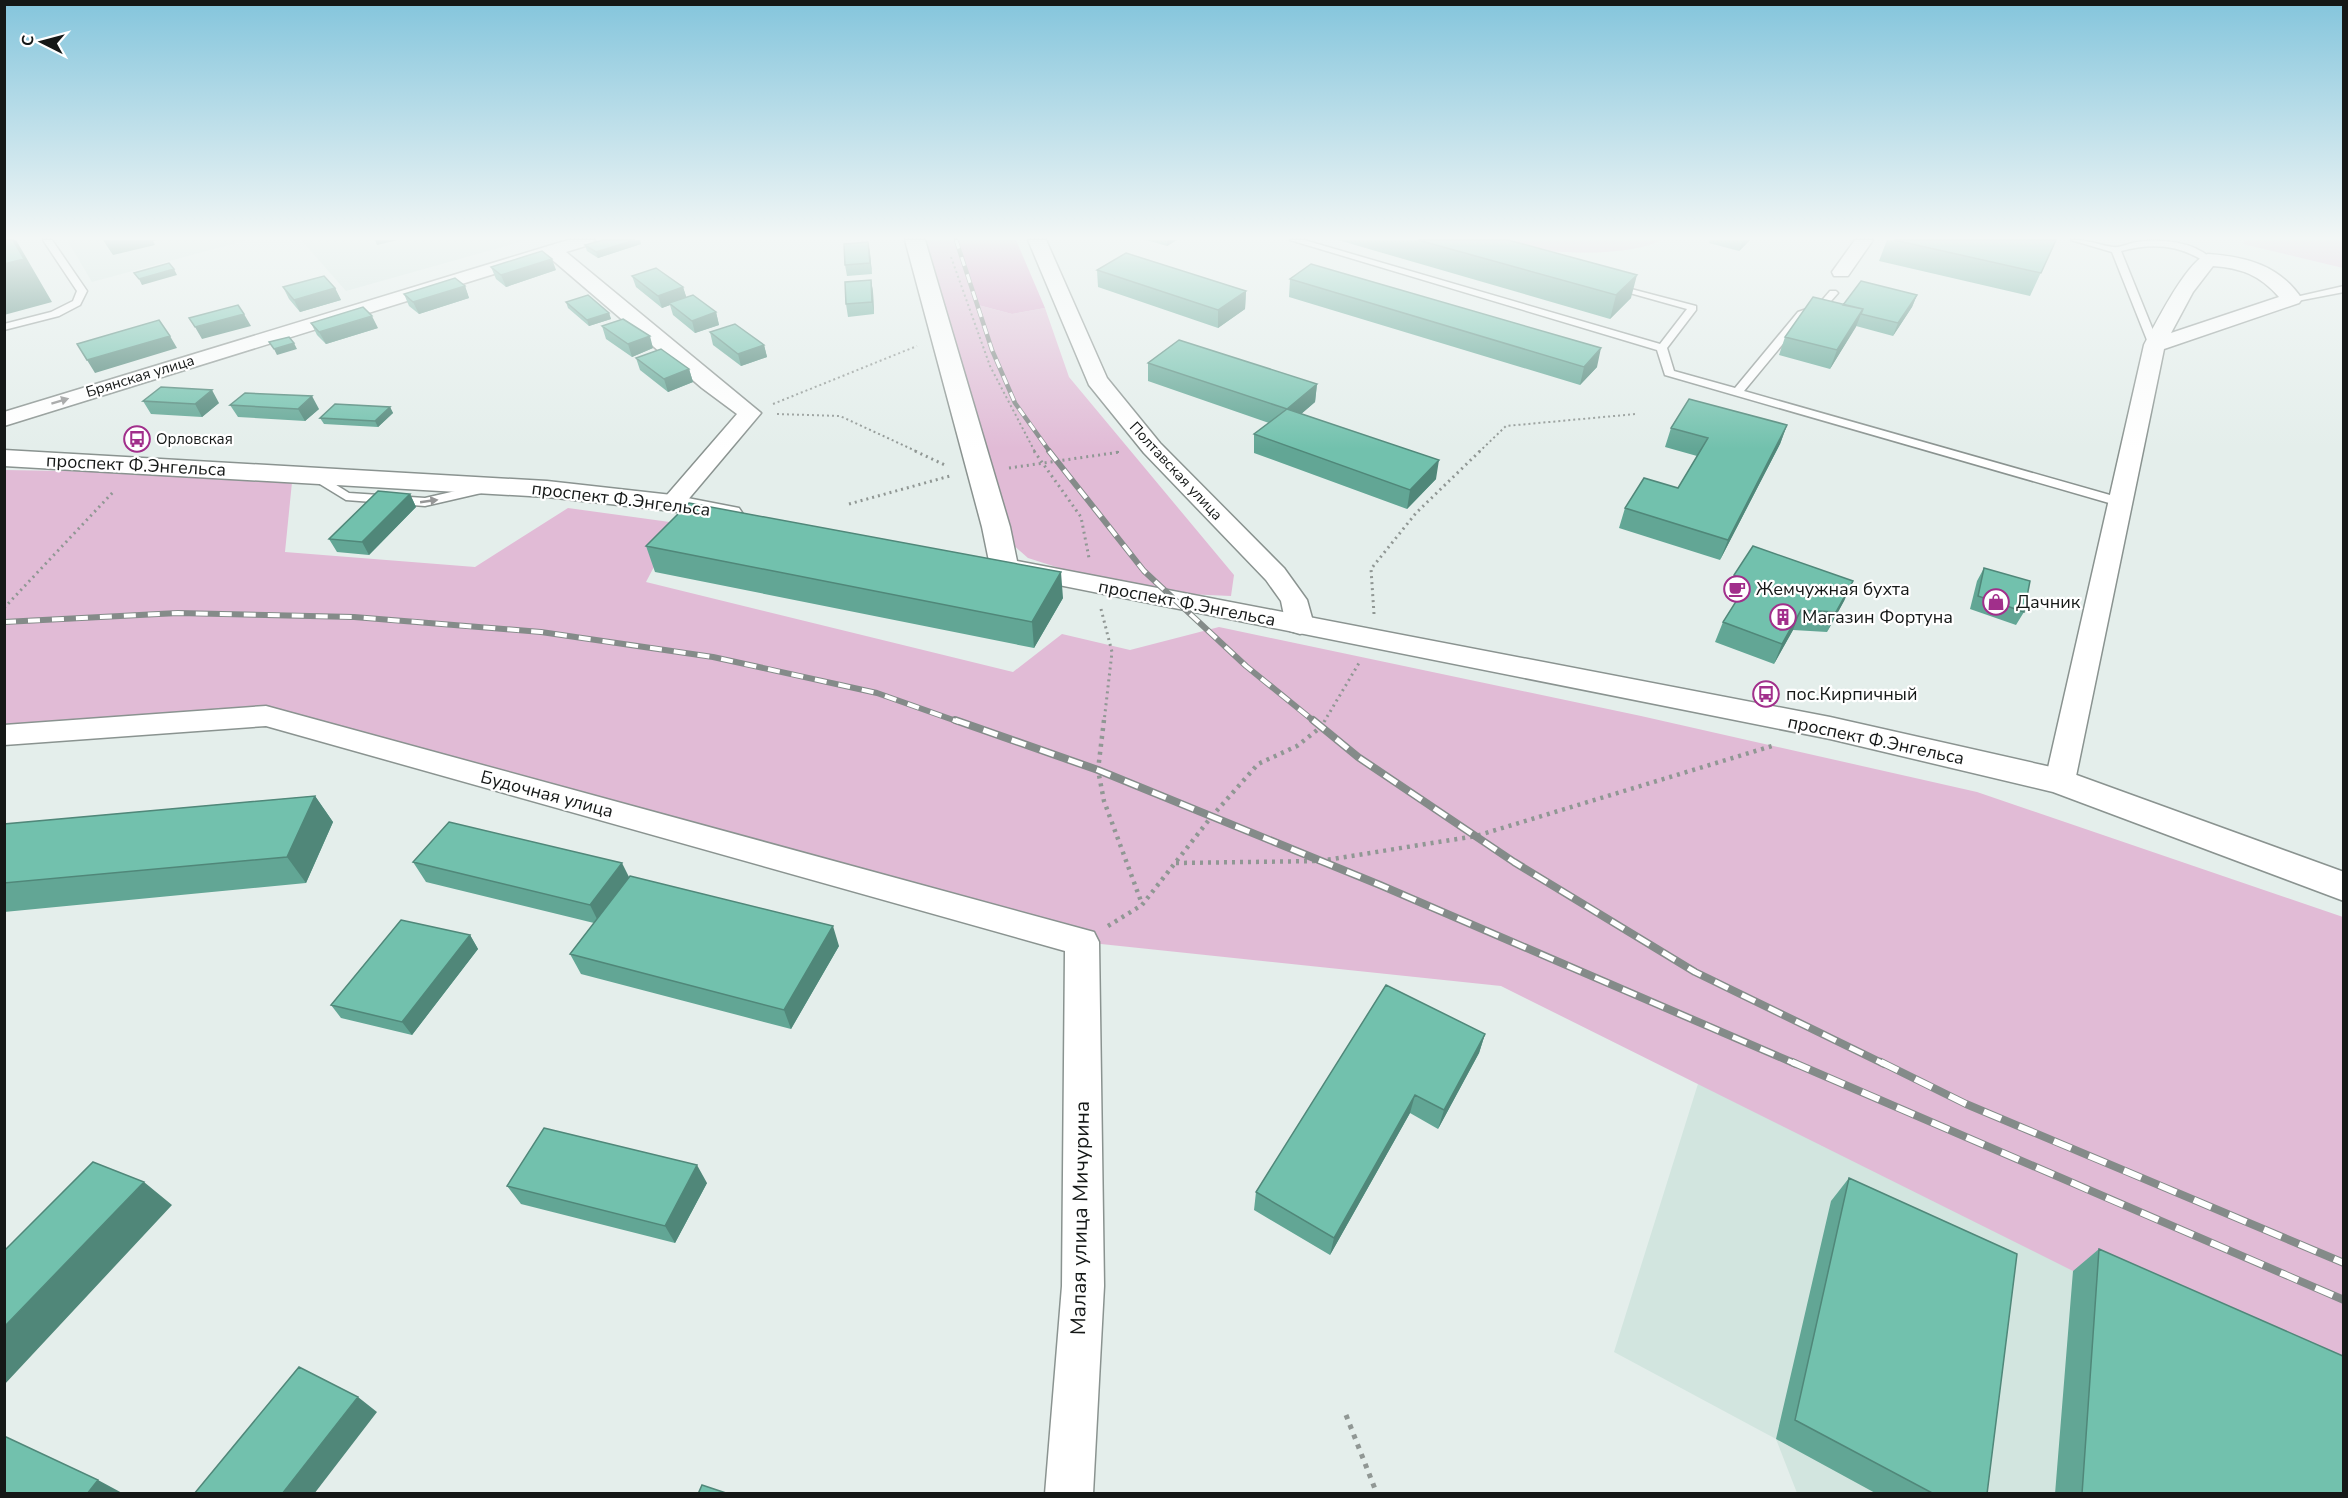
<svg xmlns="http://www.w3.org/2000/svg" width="2348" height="1498" font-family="'Nunito Sans',sans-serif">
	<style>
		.built { fill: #d2e5df }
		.green { fill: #e1bbd6 }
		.forest { fill: #dba3cb }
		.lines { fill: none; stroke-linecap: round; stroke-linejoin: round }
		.lane-casing { stroke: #8a9390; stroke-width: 3 }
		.street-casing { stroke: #8a9390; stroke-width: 3 }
		.secondary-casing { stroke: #8a9390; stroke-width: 3 }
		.path-far3 { stroke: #909794; stroke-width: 2; stroke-dasharray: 2 3; stroke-linecap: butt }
		.path-far2 { stroke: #909794; stroke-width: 3; stroke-dasharray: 2 4; stroke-linecap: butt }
		.path-far1 { stroke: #909794; stroke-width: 4.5; stroke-dasharray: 3 5; stroke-linecap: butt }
		.path { stroke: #909794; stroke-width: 5; stroke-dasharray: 4.5 6; stroke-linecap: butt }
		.lane { fill: #fff; fill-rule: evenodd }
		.street { fill: #fff; fill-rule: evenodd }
		.secondary { fill: #fff; fill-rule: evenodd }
		.rail-far3-casing { stroke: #848b89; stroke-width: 4.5 }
		.rail-far2-casing { stroke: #848b89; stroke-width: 6 }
		.rail-far1-casing { stroke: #848b89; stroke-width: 8 }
		.rail-casing { stroke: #848b89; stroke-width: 8 }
		.rail-far3 { stroke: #fff; stroke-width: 3; stroke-dasharray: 9; stroke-linecap: butt }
		.rail-far2 { stroke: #fff; stroke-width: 4; stroke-dasharray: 12; stroke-linecap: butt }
		.rail-far1 { stroke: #fff; stroke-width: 5; stroke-dasharray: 15; stroke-linecap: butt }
		.rail { stroke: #fff; stroke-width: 6; stroke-dasharray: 19; stroke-linecap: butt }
		.wall { fill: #62a695 }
		.shaded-wall { fill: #508779 }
		.building { fill: #72c1ad; stroke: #508779; stroke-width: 1.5 }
		.oneway { fill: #969797 }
		.labels { text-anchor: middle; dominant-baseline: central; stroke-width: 4.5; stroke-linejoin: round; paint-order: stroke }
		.far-street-label { font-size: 15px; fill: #151817; stroke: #fff }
		.far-poi-label { font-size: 15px; fill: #151817; stroke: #fff; text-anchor: start }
		.street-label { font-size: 18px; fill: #151817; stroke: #fff }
		.poi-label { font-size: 18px; fill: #151817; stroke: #fff; text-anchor: start }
		.near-street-label { font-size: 21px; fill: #151817; stroke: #fff }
	</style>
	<rect width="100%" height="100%" fill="#e4eeeb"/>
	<path class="built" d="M67,240h180l-155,42z
		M301,240h226l-181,51z
		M1702,1071l641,277v145h-546l-21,-54 -162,-87z"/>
	<path class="green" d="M926,240h32l20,65 34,9 33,-6 24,69 165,198 -3,21 -45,-2 -74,-16 -37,-5 -47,-15 -16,-14z
		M1499,240h161c-23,15 -92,14 -120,10 -13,-2 -27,-7 -41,-10z
		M2245,240h98v28l-100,-24z
		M5,470l176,3 111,9 -7,70 190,15 93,-59 109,15 -31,59 367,90 49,-38 68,16 89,-23 422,89 336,76 366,125v475l-270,-121 -572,-285 -419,-44 -818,-222 -259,22z"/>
	<path class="forest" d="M958,240h58l29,68 -33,6 -34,-9z"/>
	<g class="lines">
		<g class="lane-casing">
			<path id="lane" d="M43,240h9l35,51 -7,14 -21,11 -55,14v-6l47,-12 22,-11 4,-10z
				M1290,240h14l356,104 27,-35 -75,-21v-4l84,22v4l-29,38 7,23 61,17 63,-76 20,-7 12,-14h6l2,2 -14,16 -18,7 -62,75 380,108 2,3 -6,4 -4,-1 -451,-130 -8,-25z
				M2071,240c15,-1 28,5 42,7 8,1 16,-4 24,-5 25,-3 56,-1 76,18l-8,2c-26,-18 -55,-19 -84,-11l38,94 -5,3 -5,-3 -37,-93z
				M2344,286v6l-52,10 -5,-3z
				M314,471l35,22 76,5 61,-14 6,4 -2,3 -65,15 -79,-6 -36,-22v-6z"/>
		</g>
		<g class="street-casing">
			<path id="street" d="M568,240h27l-3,4 -26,8 195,161 -80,95 -9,2 -9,-2 -3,-5 77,-89 -35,-26 -153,-131 -545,169v-14z
				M1028,240h18l61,138 53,65 124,125 23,32 7,25 -4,6 -10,3 -10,-3 -4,-6 -5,-24 -15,-21 -122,-127 -55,-68z
				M1855,240h18l-25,36h-14l-2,-4z
				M2208,254c39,3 71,11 94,45l-3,4 -135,46 -89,432 -4,8 -11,3 -11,-3 -4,-8 99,-436c11,-20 43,-85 64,-91zM2213,266c28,2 47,9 66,31l-108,36 22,-41z
				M266,706l828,226 5,10 5,344 -11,208h-48l17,-208 3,-335 -799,-225 -262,19v-20z"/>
		</g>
		<g class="secondary-casing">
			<path id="secondary" d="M905,240h20l85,287 7,34 813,156 230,52 284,103v29l-291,-109 -223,-53 -836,-167 -4,-6 -8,-39z
				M4,450l543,31 125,14 67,13 4,6 -4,6 -10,2 -57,-11 -125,-14 -543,-31z"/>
		</g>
		<path class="path-far3" d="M951,257l39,109 45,86
			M773,404l144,-58
			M777,414l63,2 78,36
			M1117,452h3
			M1479,452l27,-26 130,-12"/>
		<path class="path-far2" d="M915,451l32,15
			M1034,451l47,66 8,41
			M1009,468l111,-16
			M849,504l101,-28
			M4,608l111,-118
			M1101,609l11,43 -8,70
			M1374,614l-3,-45 45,-56 64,-62
			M1324,722l35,-59"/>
		<path class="path-far1" d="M1104,720l-6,50 6,31 38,103
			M1176,863l144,-2 156,-25 296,-90
			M1108,926l34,-21 70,-89 46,-52 39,-18 24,-19 4,-7"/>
		<path class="path" d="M1346,1415l31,79"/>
		<use href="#lane" class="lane"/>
		<use href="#street" class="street"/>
		<use href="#secondary" class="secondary"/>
		<g class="rail-far3-casing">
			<path id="rail-far3" d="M956,240l36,110 23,53 35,49"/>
		</g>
		<g class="rail-far2-casing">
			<path id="rail-far2" d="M1049,451l95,120 102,95 69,56
				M4,622l174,-9 176,4 187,15 172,25 164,36 82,29"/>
		</g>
		<g class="rail-far1-casing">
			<path id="rail-far1" d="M955,720l143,50 282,115 416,179
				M1313,720l45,37 156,105 181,110 189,92"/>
		</g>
		<g class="rail-casing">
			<path id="rail" d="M1792,1062l552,238
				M1881,1062l85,42 378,159"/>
		</g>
		<use href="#rail-far3" class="rail-far3"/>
		<use href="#rail-far2" class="rail-far2"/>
		<use href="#rail-far1" class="rail-far1"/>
		<use href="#rail" class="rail"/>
	</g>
	<path class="wall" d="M1146,240h31l-10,6z
		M1338,240h170l123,58 -21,21z
		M1710,240h40l-11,11 -30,-8z
		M1887,240h169l-26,56 -151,-35z
		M868,242l2,11 2,21 -25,2 -2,-11z
		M641,244l-43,14 -11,-7 -2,-6z
		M491,267l65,3 -50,17 -10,-8z
		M1097,270l149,21 -1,18 -27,19 -120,-41z
		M632,276l51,11 3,10 30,15 3,13 -24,8 -22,-18 -3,-10 -8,3 -26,-21z
		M1290,279l307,88 -17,18 -291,-88z
		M871,280l2,12 1,22 -26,3 -2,-13z
		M465,286l4,12 -50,16 -10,-8 -5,-12z
		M283,287l52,1 6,12 -41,12 -11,-13z
		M1917,295l-5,12 -19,29 -37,-10 -26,43 -51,-14 6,-18 58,-32z
		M566,302l43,11 2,6 -22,7 -21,-18z
		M311,323l67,5 -52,16 -9,-9z
		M602,326l51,22 -21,9 -26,-18z
		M710,332l54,13 3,12 -26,9 -28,-21z
		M636,358l53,11 4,13 -25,10 -28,-22z
		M1148,363l169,21 -2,18 -14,12 135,65 -29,30 -153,-56v-19l15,-11 -121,-42z
		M143,401l76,2 -17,14 -51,-3z
		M230,405l89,4 -14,12 -67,-4z
		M390,407l3,6 -15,14 -54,-3 -4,-6z
		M1787,425l-7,19 -60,116 -101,-32 6,-20 53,-20 19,-32 -32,-9 6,-19z
		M410,494l6,13 -47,48 -32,-3 -8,-13z
		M646,546l417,52 -29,50 -379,-76z
		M1984,568l40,44 -8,13 -46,-16 7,-28z
		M1734,575l119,6 -9,20 -17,31 -34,-2 -19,34 -59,-22 8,-20 13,-20 -10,-7z
		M315,796l18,26 -27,61 -302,29v-88z
		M413,862l216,15 210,69 -48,83 -210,-55 -11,-20 24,-31 -168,-41z
		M470,935l8,14 -66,86 -71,-17 -10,-13z
		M1485,1034l-6,19 -41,76 -28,-16 -80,142 -76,-45 2,-18z
		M1849,1178l138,316h-110l-101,-55 55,-238z
		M707,1183l-32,60 -154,-39 -14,-18z
		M2099,1249l244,245h-288l18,-223z"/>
	<path class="shaded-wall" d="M13,240h3l36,62 -48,13v-51z
		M103,240h56l-6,1 2,4 -42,10z
		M375,240h23l-21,5z
		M635,240h5l1,4 -43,14 -2,-6z
		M1167,240h10l-10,6z
		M1743,240h7l-11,11z
		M868,242l2,11 2,21 -2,-11z
		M552,259l4,11 -50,17 -5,-12z
		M174,269l3,6 -35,10 -3,-6z
		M1637,275l-6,23 -21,21 6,-24z
		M871,280l2,12 1,22 -2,-12z
		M465,286l4,12 -50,16 -6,-12z
		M683,287l4,12 -18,4 1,2 -8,3 -4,-12z
		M335,288l6,12 -41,12 -6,-12z
		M1246,291l-1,18 -27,19v-18z
		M1917,295l-5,12 -19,29 5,-13z
		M1863,309l-7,18 -26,42 7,-19z
		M716,312l3,13 -24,8 -3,-12z
		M609,313l2,6 -22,7 -2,-6z
		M244,314l7,12 -49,13 -7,-12z
		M372,316l6,12 -52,16 -7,-12z
		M170,336l7,12 -82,25 -8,-13z
		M650,336l3,12 -21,9 -4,-13z
		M294,343l3,6 -20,6 -3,-6z
		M764,345l3,12 -26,9 -3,-12z
		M1601,348l-4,19 -17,18 4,-18z
		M689,369l4,13 -25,10 -4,-13z
		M1317,384l-2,18 -30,26 2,-19z
		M212,390l7,13 -17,14 -7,-13z
		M312,396l7,13 -14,12 -7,-12z
		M390,407l3,6 -15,14 -3,-6z
		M1787,425l-7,19 -60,116 8,-20z
		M1439,460l-3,19 -29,30 3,-19z
		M410,494l6,13 -47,48 -7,-13z
		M1061,572l2,26 -29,50 -2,-26z
		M1853,581l-9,20 -17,31 9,-20z
		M1801,610l-8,20 -19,34 8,-20z
		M315,796l18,26 -27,61 -19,-26z
		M622,863l10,20 -32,42 -10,-20z
		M833,926l6,20 -48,83 -7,-19z
		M470,935l8,14 -66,86 -10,-13z
		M1485,1034l-6,19 -41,76 6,-19z
		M1415,1095l-5,18 -80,142 4,-17z
		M697,1165l10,18 -32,60 -10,-17z
		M144,1182l28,23 -168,180v-58z
		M358,1397l19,15 -63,82h-32z
		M98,1480l26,14h-37z"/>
	<path class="building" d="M4,240h9l11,19 -20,5z
		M603,240h32l-39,12 -11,-7z
		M1418,240h90l129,35 -21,20z
		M1894,240h162l-15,33z
		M868,242l2,21 -25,2 -1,-21z
		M542,251l10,8 -51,16 -10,-8z
		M1126,253l120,38 -28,19 -121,-40z
		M169,263l5,6 -35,10 -5,-6z
		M1311,264l290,84 -17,19 -294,-88z
		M656,268l27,19 -25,9 -26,-20z
		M324,276l11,12 -41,12 -11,-13z
		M455,278l10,8 -52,16 -9,-8z
		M871,280l1,22 -26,2 -1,-22z
		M1861,281l56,14 -19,28 -37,-9 2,-5 -20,-4z
		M588,295l21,18 -22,7 -21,-18z
		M693,295l23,17 -24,9 -23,-18z
		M1813,297l50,12 -26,41 -52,-13z
		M238,305l6,9 -49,13 -6,-9z
		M363,307l9,9 -53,16 -8,-9z
		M623,319l27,17 -22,8 -26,-18z
		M159,320l11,16 -83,24 -10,-16z
		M735,324l29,21 -26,9 -28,-22z
		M289,337l5,6 -20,6 -5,-7z
		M1179,340l138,44 -30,25 -139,-46z
		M661,349l28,20 -25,10 -28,-21z
		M161,387l51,3 -17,14 -52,-3z
		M245,393l67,3 -14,13 -68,-4z
		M1689,399l98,26 -59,115 -103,-32 19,-30 34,10 30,-50 -37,-10z
		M335,404l55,3 -15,14 -55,-3z
		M1287,409l152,51 -29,30 -156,-56z
		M378,491l32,3 -48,48 -33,-3z
		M689,503l372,69 -29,50 -386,-76z
		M1753,546l100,35 -17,31 -35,-2 -19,34 -59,-22 24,-38 -13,-9z
		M1984,568l46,13 -6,31 -46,-16z
		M315,796l-28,61 -283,26v-59z
		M449,822l173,41 -32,42 -177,-43z
		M630,876l203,50 -49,84 -214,-56z
		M401,920l69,15 -68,87 -71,-17z
		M1386,985l99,49 -41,76 -29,-15 -81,143 -78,-46z
		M544,1128l153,37 -32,61 -158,-40z
		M93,1162l51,20 -140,145v-76z
		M1849,1178l168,76 -30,240h-53l-139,-74z
		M2099,1249l244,107v138h-261z
		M299,1367l59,30 -76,97h-88z
		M4,1436l94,44 -11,14h-83z
		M702,1485l27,9h-31z"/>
	<defs><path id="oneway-solid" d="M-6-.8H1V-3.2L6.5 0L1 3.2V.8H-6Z" transform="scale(1.5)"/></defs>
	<g class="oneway">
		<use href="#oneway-solid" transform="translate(60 401) rotate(-17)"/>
		<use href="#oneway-solid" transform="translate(429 501) rotate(-8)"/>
	</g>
	<linearGradient id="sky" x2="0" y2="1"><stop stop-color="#84c5dc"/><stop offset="0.53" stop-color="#f3f7f6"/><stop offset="1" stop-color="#f3f7f6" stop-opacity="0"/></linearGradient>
	<rect width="2348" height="449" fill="url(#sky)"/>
	<defs>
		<g id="bus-ring" transform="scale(1.35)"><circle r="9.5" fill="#fff" stroke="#a12f8b" stroke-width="1.5"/><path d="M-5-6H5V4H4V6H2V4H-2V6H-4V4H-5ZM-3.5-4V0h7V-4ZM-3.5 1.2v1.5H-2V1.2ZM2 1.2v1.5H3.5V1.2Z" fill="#a12f8b"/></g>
		<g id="cafe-ring" transform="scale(1.35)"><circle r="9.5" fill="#fff" stroke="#a12f8b" stroke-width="1.5"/><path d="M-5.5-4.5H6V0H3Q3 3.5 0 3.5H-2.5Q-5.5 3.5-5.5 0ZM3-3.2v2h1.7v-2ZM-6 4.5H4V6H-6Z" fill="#a12f8b"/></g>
		<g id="shop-ring" transform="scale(1.35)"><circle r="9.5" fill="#fff" stroke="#a12f8b" stroke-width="1.5"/><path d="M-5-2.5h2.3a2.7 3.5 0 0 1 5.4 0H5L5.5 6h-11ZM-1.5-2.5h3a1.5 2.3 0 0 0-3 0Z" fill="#a12f8b"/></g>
		<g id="building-ring" transform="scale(1.35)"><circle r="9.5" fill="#fff" stroke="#a12f8b" stroke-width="1.5"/><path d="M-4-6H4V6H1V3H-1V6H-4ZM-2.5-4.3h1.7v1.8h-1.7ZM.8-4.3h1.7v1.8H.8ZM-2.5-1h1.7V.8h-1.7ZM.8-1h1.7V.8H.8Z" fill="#a12f8b"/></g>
	</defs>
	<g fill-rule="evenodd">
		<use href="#bus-ring" x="137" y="439"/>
		<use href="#cafe-ring" x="1737" y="589"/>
		<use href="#shop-ring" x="1996" y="602"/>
		<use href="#building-ring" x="1783" y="617"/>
		<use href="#bus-ring" x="1766" y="694"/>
	</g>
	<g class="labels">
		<g class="far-street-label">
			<text transform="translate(140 376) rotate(-17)">Брянская улица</text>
			<text transform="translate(1176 471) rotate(47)">Полтавская улица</text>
		</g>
		<g class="far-poi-label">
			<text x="156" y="439">Орловская</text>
		</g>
		<g class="street-label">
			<text transform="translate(136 465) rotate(3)">проспект Ф.Энгельса</text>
			<text transform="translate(621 499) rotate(7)">проспект Ф.Энгельса</text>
			<text transform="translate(1187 603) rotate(11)">проспект Ф.Энгельса</text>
			<text transform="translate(1876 740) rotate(12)">проспект Ф.Энгельса</text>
			<text transform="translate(547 794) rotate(15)">Будочная улица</text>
		</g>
		<g class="poi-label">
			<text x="1756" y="589">Жемчужная бухта</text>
			<text x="2016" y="602">Дачник</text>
			<text x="1802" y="617">Магазин Фортуна</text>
			<text x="1786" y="694">пос.Кирпичный</text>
		</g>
		<g class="near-street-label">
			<text transform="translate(1080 1218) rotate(-89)">Малая улица Мичурина</text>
		</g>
	</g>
	<rect width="2348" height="1498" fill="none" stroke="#151817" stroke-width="12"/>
	<g transform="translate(42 42) rotate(276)" stroke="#ffffff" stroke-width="4.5" paint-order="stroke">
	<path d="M0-4.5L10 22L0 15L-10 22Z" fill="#151817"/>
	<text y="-9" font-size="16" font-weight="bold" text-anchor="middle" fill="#151817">С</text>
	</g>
</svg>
